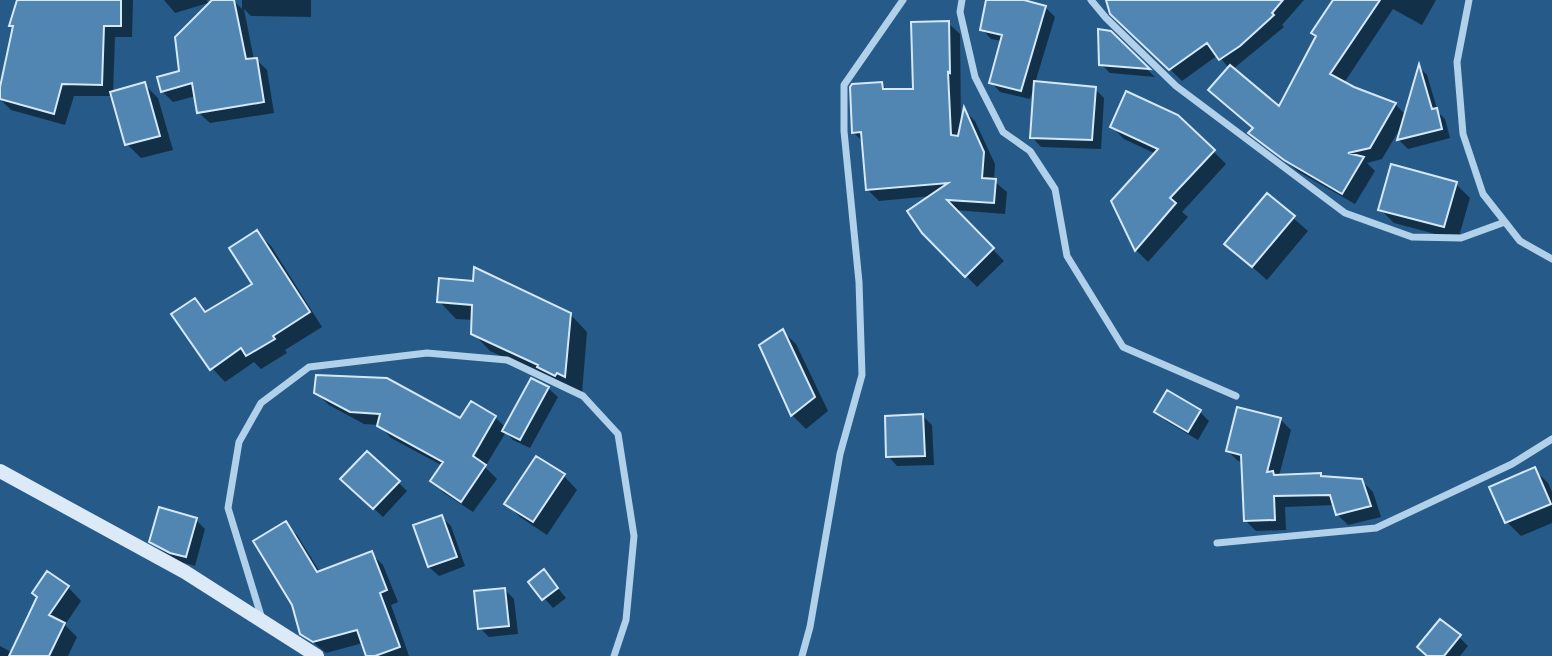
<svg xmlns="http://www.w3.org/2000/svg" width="1552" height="656" font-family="'Exo 2',sans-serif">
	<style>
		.shadow { fill: #0007 }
		.building { fill: #5185b2; stroke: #d5e8f7; stroke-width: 2 }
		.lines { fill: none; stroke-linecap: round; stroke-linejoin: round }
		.street { stroke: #b1d0e9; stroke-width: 7 }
		.secondary { stroke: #dceaf8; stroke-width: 14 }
	</style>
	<rect width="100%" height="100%" fill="#255a89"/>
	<path class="shadow" d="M19,0h114l-1,37h-17l-2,56 31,-9 14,14 15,52 -32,8 -14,-14 -13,-48h-40l-9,29 -54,-15 -11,-11v-5l14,-65 -3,-3z
		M164,0h43l1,3 -33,10z
		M233,0l9,9v-9h69v17l-60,-1 -7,-7 10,51 2,-1 11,11 7,43 -64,10 -11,-10 -3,-17 -23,6 -11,-11 19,-19z
		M987,0h30l28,7 10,10 -20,66 60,6 9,9 -3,51 -60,-2 -9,-10 2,-50 -4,12 -30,-7 -9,-10 11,-41 -11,-2 -9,-10z
		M1108,0h196l-22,25 2,2 -51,42 46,40 56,-109h101l-14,25 -29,-16 -49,74 51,21 11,11 13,-48 8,8 11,37 7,7 5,19 -42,11 -9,-9 3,-15 -20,34 -15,4 8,8 -20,33 -56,-32 -48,-39 3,-4 -25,-61 -11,-13 -36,26 -71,-70z
		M948,23l12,11 1,91 4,-14 10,10 20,43 -1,17 13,11 -2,22 -50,-4 49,51 -27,26 -53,-55 8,-36 -53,5 -12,-12 -4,-47 -10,-10 29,-48 6,7 27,-1z
		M1110,33l45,44 -45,-4 -9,-9z
		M1112,127l101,24 13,13 -44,48 6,5 -40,45 -12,-12 -23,-48 43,-48 -32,-15z
		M1456,184l14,14 -12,42 -64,-17 -14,-14z
		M1267,195l41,36 -41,49 -41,-36z
		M257,232l14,14 51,81 -37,23 2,3 -26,16 -7,-7 -29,20 -13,-14 -17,-68 13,13 47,-28z
		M439,301l131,13 17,18 -5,61 -92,-42 -17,-18v-13l-17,-1z
		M782,331l14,13 32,67 -22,18 -14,-14 -31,-69z
		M532,380l16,8 10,9 -28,51 -17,-8 -7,-8 -21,35 12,12 -24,33 -29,-19 -12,-12 11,-15 -52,-28 -12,-13 -15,-1 -35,-19 -13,-12 145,28 10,-18 24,14 11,11z
		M1168,393l32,19 9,9 -11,19 -32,-19 -10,-9z
		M923,416l9,9 2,40 -37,1 -9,-10z
		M1280,419l11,11 -12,46 41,-2 4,4 38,3 11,11 8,25 -33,8 -11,-11 -2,-9 -50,2 1,23 -30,1 -11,-11 -2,-58 -5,-1 -11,-11z
		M1534,469l14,14 4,9v31l-31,13 -14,-14 -16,-34z
		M564,476l13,14 -30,45 -27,-18 -14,-14z
		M398,482l9,9 -24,26 -31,-29z
		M442,517l9,9 14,40 -26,10 -10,-9z
		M196,520l9,9 -10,37 -14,-4 -20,-12 -10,-9z
		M285,523l12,12 23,37 51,-19 12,12 15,37 -7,3 18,51h-41l-5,-13 -37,10 -24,-20z
		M544,571l22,27 -13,10 -23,-26z
		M68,587l13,14 -16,24 12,12 -9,19h-68v-10l13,7z
		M504,589l10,10 4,35 -29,3 -9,-9z
		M1459,637l9,9 -8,10h-32z"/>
	<path class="building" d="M17,0h104v26h-17l-2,59 -40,-1 -8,30 -54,-15v-12l13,-61h-4z
		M212,0h22l12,59 11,-1 7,44 -67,11 -5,-30 -31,9 -4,-15 22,-6 -4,-34z
		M986,0h38l22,6 -25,85 -32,-8 13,-48 -22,-5z
		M1106,0h177l-11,13 2,2 -34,31 -21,14 -12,-17 -38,27 -59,-56z
		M1333,0h47l-50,74 24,13 42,16 -26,45 -22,5 16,4 -22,37 -58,-34 -36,-27 5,-5 -45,-38 22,-25 49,41 37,-70 -5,-3z
		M949,21l1,52 -2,-1 3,63 7,1 6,-29 20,45 -2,26 14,1 -2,24 -47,-3 47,48 -29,29 -43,-44 -15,-22 41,-28 -82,7 -5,-58 -9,1 -2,-46 2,-3 30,-2 1,7h30l-2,-67z
		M1098,29l13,2 39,38 -51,-4z
		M1419,64l13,45 5,-1 5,21 -45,11z
		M1034,81l62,6 -4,53 -62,-2z
		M145,82l15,54 -35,9 -15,-53z
		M1126,91l52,24 37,35 -45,48 6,5 -41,48 -24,-50 47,-52 -48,-22z
		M1391,164l66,18 -13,45 -66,-17z
		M1267,193l28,23 -43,51 -28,-23z
		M257,230l53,82 -37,24 2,3 -29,17 -5,-8 -31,22 -39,-56 24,-16 10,14 47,-28 -23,-36z
		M474,267l97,46 -6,64 -8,-4 -2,3 -18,-9 1,-2 -67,-31 1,-29 -35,-3 2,-24 34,3z
		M783,329l32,68 -24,19 -32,-71z
		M316,375l71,3 73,40 11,-17 25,15 -23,40 13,9 -25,37 -31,-21 13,-19 -66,-36 3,-12 -30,-2 -36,-19z
		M531,378l18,9 -29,53 -18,-9z
		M1167,390l34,20 -13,22 -34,-20z
		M1237,407l44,11 -14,54 6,-1 1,4 47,-2v3l41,3 9,27 -35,9 -6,-20 -56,1 1,24 -31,1 -3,-66 -15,-4z
		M923,414l2,42 -39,1 -1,-41z
		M367,451l33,30 -27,28 -33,-30z
		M536,456l29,18 -32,48 -29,-18z
		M1535,467l16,37 -46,19 -16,-36z
		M159,507l38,11 -11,39 -16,-4 -21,-11z
		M442,515l15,42 -29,10 -15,-42z
		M286,521l31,51 55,-21 15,39 -7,3 20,54 -25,9h-9l-9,-26 -44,12 -13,-8 -8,-29 -39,-64z
		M544,569l14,19 -16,12 -14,-18z
		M47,571l22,15 -20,29 16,8 -16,33h-40l28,-59 -5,-4z
		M505,588l4,38 -31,3 -4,-38z
		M1440,619l21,16 -17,21h-17l-10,-9z"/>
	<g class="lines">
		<path class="street" d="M962,0l-2,12 15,65 28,55 27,19 25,38 12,67 56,91 113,49
			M1091,0l15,18 70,68 169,127 67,24 49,1 44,-16
			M1469,0l-12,62 6,72 20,60 37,47 32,18
			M1217,543l159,-15 136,-64 40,-25
			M262,619l-34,-111 11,-66 22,-39 48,-36 118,-14 80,7 76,36 35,38 16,102 -8,84 -12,36
			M802,656l8,-29 30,-173 22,-79 -3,-93 -15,-151v-46l59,-85"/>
		<path class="secondary" d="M0,471l185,101 132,84"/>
	</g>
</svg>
